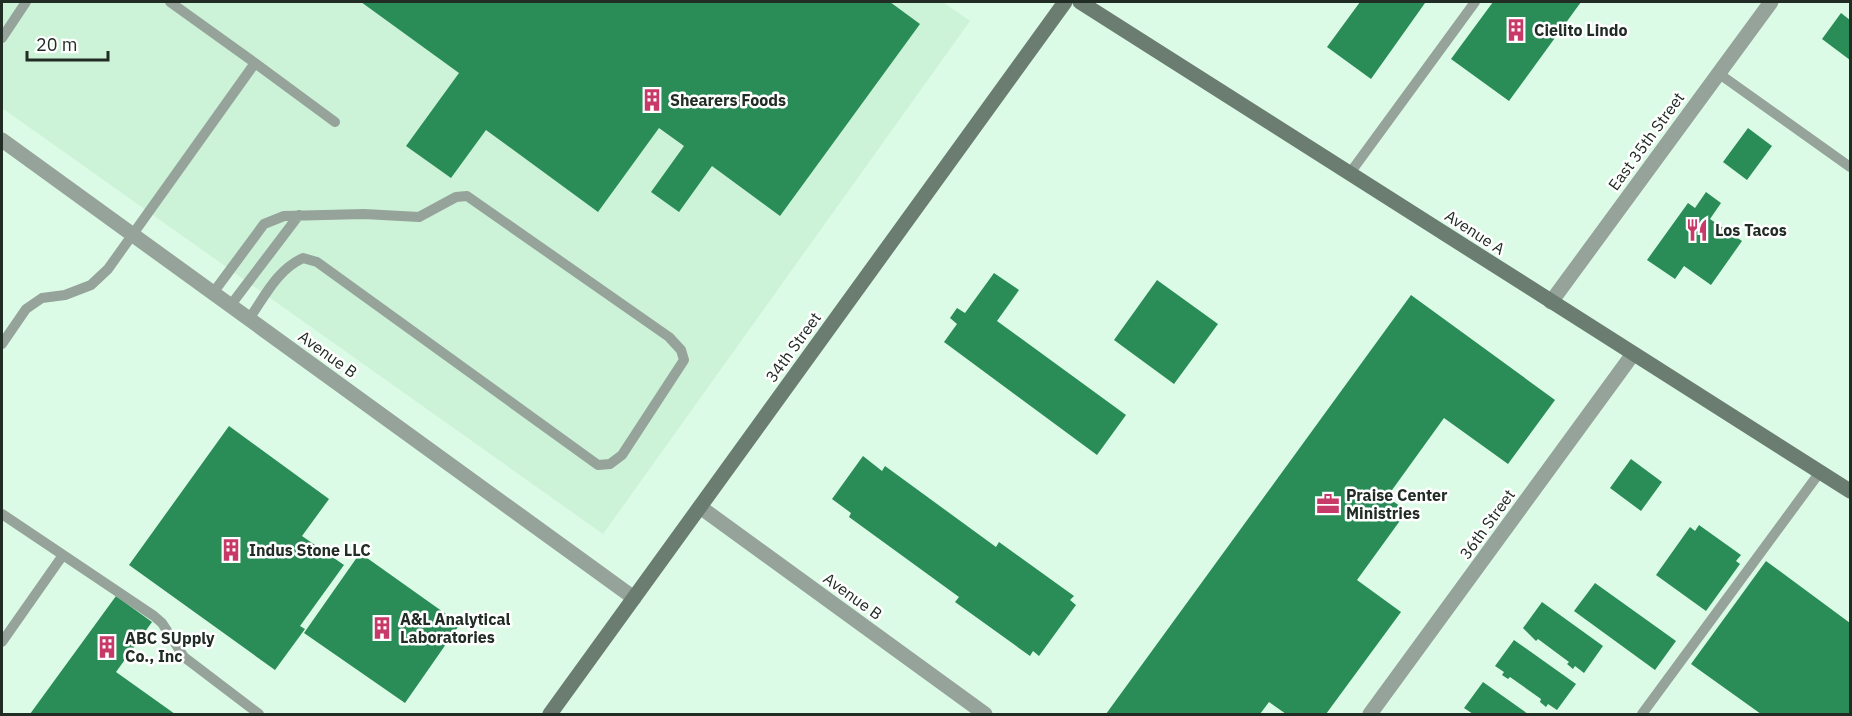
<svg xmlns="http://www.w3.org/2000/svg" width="1852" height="716" font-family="'IBM Plex Sans',sans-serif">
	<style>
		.built { fill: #ccf2d8 }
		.building { fill: #2a8d58 }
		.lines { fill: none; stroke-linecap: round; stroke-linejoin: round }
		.service { stroke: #96a39a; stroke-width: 10 }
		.minor { stroke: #96a39a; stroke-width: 15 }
		.secondary { stroke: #6b7d71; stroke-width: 15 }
		.labels { text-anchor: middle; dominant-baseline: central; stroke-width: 5; stroke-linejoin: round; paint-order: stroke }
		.poi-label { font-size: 16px; font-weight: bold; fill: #202c24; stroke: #fff; text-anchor: start }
		.street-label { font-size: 16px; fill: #202c24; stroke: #fff }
	</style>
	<rect width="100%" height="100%" fill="#dcfbe6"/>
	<path class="built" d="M2,2h941l27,19 -367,513 -601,-426z"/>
	<path class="building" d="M361,2h529l30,22 -140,192 -68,-50 -33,46 -28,-20 33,-46 -25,-18 -61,84 -112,-82 -35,48 -45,-32 53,-73z
		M1360,2l65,1 -54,76 -44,-32z
		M1493,2h88l-72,99 -58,-42z
		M1841,13l9,7v40l-28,-21z
		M1748,128l24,18 -25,34 -24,-18z
		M1706,192l15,11 -11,16 32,22 -31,44 -27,-19 -9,13 -28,-19 41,-57 7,5z
		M994,273l25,17 -22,31 129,94 -29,40 -153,-113 13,-18 -7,-6 7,-10 8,5z
		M1157,280l61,44 -44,60 -60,-44z
		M1411,295l144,105 -47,64 -64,-46 -57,79 20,14 -50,69 44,32 -75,102h-40l-17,-12 -9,12h-154z
		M229,426l100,73 -27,37 42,29 -44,61 5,3 -30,41 -146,-105z
		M863,456l19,15 3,-5 111,81 3,-5 75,54 -4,4 6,5 -37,51 -6,-5 -3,5 -75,-54 4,-5 -110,-80 2,-4 -19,-14z
		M1631,459l31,23 -21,29 -31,-23z
		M1699,525l42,30 -5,6 4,3 -34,47 -50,-36 34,-48 5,4z
		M360,553l100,71 -55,79 -101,-70z
		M1766,561l84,62v91h-89l-70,-50z
		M1595,583l81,58 -21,29 -81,-59z
		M116,596l36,26 -36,50 59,42h-145z
		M1542,602l61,44 -19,27 -9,-7 -2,3 -6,-5 2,-2 -31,-23 -2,2 -13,-13z
		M1514,640l62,44 -19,26 -9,-6 -2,3 -6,-5 1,-3 -31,-22 -2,2 -6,-4 2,-3 -9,-6z
		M1483,682l45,32h-55l-9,-6z"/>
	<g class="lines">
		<path class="service" d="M2,38l24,-36
			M255,63l80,59
			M1718,73l132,94
			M1350,173l125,-171
			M213,293l51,-69 20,-8 80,-2 55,3 37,-20 11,-1 202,141 12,13 3,10 -62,95 -12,9 -12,1 -281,-203 -14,-4c-26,12 -38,38 -54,61
			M230,306l69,-91
			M2,344l24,-35 16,-11 23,-3 26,-10 17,-16 147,-206 -85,-61
			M2,514l152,102 8,7 22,34 75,57
			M2,642l61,-87
			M1642,714l178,-242"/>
		<path class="minor" d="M2,140l632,458
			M1551,302l220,-300
			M700,507l285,207
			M1370,714l263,-360"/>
		<path class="secondary" d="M1080,2l770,489
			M550,714l515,-712"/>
	</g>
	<defs>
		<g id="building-bare" transform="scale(1.8)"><path d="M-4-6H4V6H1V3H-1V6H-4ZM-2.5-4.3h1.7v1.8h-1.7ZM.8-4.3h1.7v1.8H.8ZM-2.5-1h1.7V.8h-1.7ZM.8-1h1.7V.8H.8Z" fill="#c73967" stroke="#fff" stroke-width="2.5" paint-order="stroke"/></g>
		<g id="restaurant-bare" transform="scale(1.8)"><path d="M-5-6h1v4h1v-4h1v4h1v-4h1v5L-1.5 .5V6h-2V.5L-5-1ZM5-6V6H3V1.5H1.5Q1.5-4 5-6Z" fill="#c73967" stroke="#fff" stroke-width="2.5" paint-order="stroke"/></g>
		<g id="office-bare" transform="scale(1.8)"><path d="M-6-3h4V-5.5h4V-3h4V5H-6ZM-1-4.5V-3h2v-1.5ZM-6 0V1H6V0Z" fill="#c73967" stroke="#fff" stroke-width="2.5" paint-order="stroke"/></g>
	</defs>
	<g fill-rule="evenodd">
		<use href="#building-bare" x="1516" y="30"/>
		<use href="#building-bare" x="652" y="100"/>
		<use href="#restaurant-bare" x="1697" y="230"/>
		<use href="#office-bare" x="1328" y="504"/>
		<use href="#building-bare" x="231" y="550"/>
		<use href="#building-bare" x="382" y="628"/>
		<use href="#building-bare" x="107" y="647"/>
	</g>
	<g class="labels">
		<g class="poi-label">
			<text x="1534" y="30">Cielito Lindo</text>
			<text x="670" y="100">Shearers Foods</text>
			<text x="1715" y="230">Los Tacos</text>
			<text x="1346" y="495">Praise Center<tspan x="1346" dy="18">Ministries</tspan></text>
			<text x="249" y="550">Indus Stone LLC</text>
			<text x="400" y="619">A&amp;L Analytical<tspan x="400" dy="18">Laboratories</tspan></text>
			<text x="125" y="638">ABC SUpply<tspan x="125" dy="18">Co., Inc</tspan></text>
		</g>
		<g class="street-label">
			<text transform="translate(1646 141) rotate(-54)">East 35th Street</text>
			<text transform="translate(1475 232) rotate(33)">Avenue A</text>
			<text transform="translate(793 347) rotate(-54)">34th Street</text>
			<text transform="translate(328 354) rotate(36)">Avenue B</text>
			<text transform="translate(1487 524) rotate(-54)">36th Street</text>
			<text transform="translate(853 596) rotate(36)">Avenue B</text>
		</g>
	</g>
	<rect width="1852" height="716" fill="none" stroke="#202c24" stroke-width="6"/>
	<path d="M27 51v9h81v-9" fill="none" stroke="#202c24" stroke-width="3"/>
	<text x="36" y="51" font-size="18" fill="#202c24" stroke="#ffffff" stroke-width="4.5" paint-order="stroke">20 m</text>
</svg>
